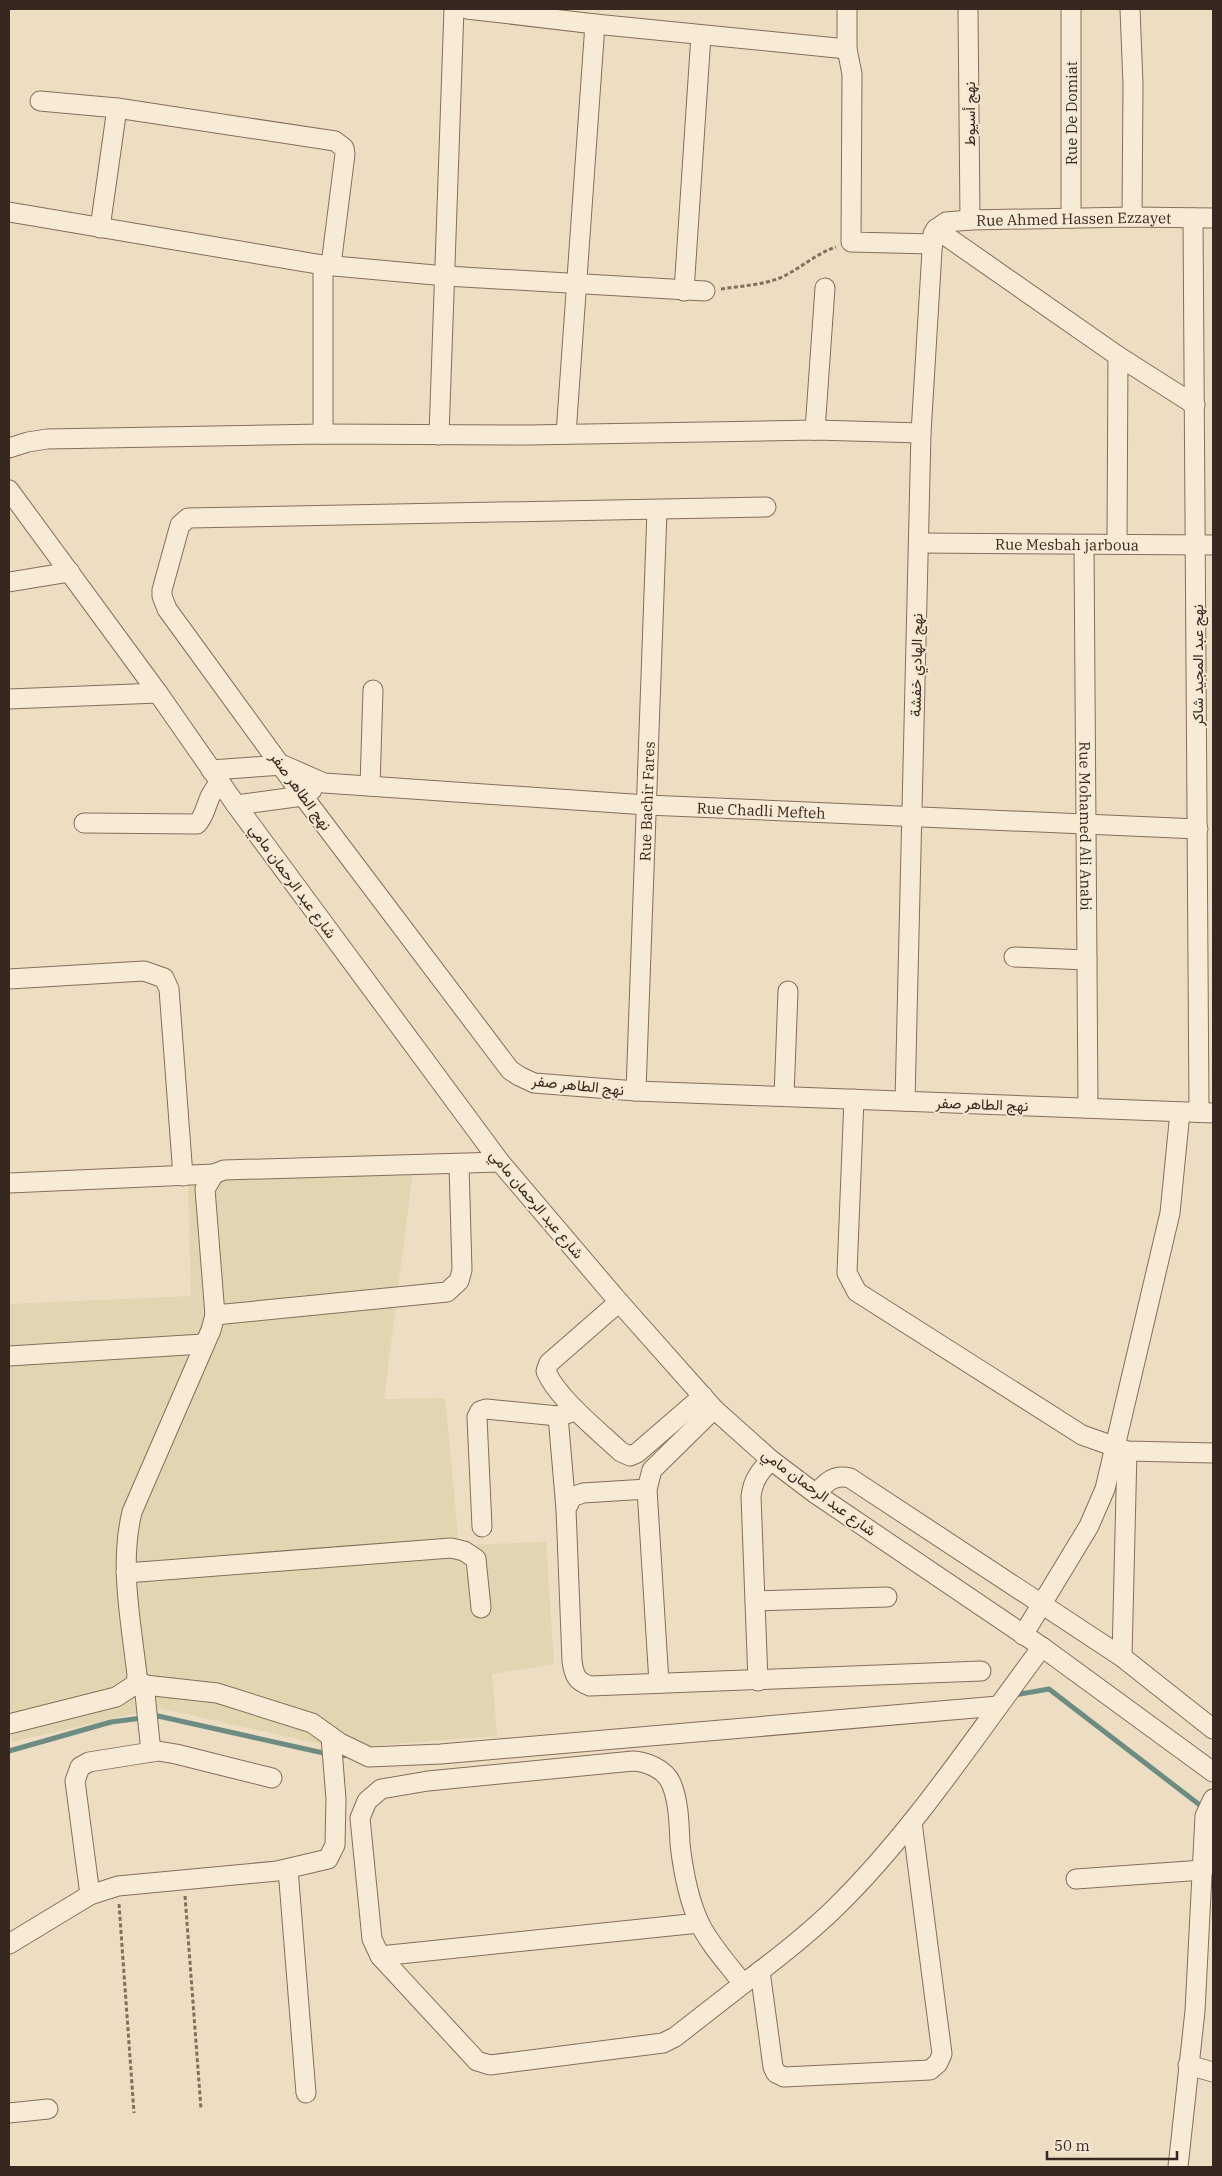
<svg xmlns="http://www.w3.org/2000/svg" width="1222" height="2176" font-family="'IBM Plex Serif',Vazirmatn,serif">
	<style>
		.farmland { fill: #e1d6b1 }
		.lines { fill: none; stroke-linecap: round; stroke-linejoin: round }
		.stream { stroke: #6c8c82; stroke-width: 5 }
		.minor-casing { stroke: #856e5b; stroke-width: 21 }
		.path { stroke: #856e5b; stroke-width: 3; stroke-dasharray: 4 2.5; stroke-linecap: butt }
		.minor { stroke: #f7ebd6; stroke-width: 19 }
		.labels { text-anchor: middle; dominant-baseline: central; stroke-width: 4; stroke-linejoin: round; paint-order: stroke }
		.street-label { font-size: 15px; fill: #36281e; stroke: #f4e8d2 }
	</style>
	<rect width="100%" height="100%" fill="#ecddc3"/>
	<path class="farmland" d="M413,1170l-29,229 61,-1 14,147 87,-3 8,122 -62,10 5,62 -159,12 -180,-40 -146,34 -3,-17v-421l182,-8 -3,-118z"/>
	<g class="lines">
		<path class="stream" d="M1015,1695l34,-6 156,120
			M9,1751l102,-29 47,-6 179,40 15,-1"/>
		<g class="minor-casing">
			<g id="minor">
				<path d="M467,9l128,15 252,25"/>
				<path d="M847,9v40l5,25 -1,168 82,2"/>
				<path d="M968,9l2,211"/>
				<path d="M1071,9v209"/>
				<path d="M1130,9l3,75 -1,133"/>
				<path d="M40,101l77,7"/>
				<path d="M9,212l314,53 123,11 259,15"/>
				<path d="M1193,218l6,894"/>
				<path d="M100,228l17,-120 218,33 9,7 1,6 -14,111"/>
				<path d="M936,229l182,127 77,49"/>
				<path id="s1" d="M936,229l10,-7 24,-2 162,-3 81,1"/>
				<path d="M684,291l17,-256"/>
				<path d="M815,430l10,-142"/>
				<path d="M323,434v-169"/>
				<path d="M566,434l29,-410"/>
				<path d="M439,435l15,-426"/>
				<path d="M9,448l19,-6 19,-3 276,-5 205,1 287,-5 106,3"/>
				<path d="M9,490l149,203 78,112 264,357 119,140 95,107 57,51 45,34 226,153 171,125"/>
				<path d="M766,507l-578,11 -8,7 -18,65v6l5,13 136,187 207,274 9,6 15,7 102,8 577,22"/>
				<path id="s2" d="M919,543l294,2"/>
				<path d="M1117,544l1,-188"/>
				<path id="s3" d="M1084,545l4,563"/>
				<path d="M9,582l61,-10"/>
				<path d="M9,699l149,-6"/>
				<path id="s4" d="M211,770l72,-5 41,18 323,22 551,24"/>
				<path d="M370,786l3,-96"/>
				<path d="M236,805l67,-9 9,-6"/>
				<path d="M84,823l113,1c11,-11 8,-27 23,-41"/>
				<path d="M1014,957l73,3"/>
				<path d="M9,979l135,-8 20,7 5,11 14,187"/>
				<path id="s5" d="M636,1091l21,-580"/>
				<path d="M784,1096l4,-105"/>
				<path d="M854,1099l-7,174 10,19 225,143 45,16 86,2"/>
				<path d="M905,1101l16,-668 12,-199 3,-5"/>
				<path d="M9,1183l205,-9"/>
				<path d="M619,1302l-70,61 -3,8c10,26 54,61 75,81l9,4 7,-3 66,-57"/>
				<path d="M215,1315l232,-23 12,-11 3,-11 -3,-105"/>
				<path d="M9,1356l194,-12"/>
				<path d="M647,1489l-64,4 -11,4 -6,12 6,152c2,14 4,20 18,25l391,-15"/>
				<path d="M816,1494c10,-12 18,-20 34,-16l272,179 91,72"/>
				<path d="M566,1509l-8,-93 11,-3"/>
				<path d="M482,1527l-5,-110 3,-6 6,-2 72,7"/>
				<path d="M126,1573l325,-25 13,3 12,8 5,49"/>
				<path d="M755,1601l132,-4"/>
				<path d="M1023,1635l66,-109 16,-37 65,-276 10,-101"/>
				<path d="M1122,1657l5,-206"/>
				<path d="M758,1681l-7,-185c2,-16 9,-25 20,-36"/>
				<path d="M659,1683l-12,-194 5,-19 62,-61"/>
				<path d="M136,1684l81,9 95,30 28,20 29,14 72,-3 557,-48"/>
				<path d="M144,1684l7,68"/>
				<path d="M9,1724l107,-27 20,-13 1,-9c-6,-54 -18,-109 -5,-163l79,-182 4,-15 -10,-126 9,-15 10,-4 276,-8"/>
				<path d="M288,1869l18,224"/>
				<path d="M1076,1879l127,-9"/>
				<path d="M90,1895l-15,-114 5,-14 9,-5 69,-11 18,3 96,24"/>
				<path d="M9,1944l81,-49 28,-9 159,-15 51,-12 7,-14 1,-46 -5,-62"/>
				<path d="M380,1956l319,-33"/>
				<path d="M760,1971l13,96 3,6 8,4 146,-7 8,-7 4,-9 -30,-232"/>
				<path d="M743,1984l-68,53 -12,6 -173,22 -13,-4 -97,-105 -8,-17 -12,-121 7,-17 14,-12 47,-8 205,-20c14,1 32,8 38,22 8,18 8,41 9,61 3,26 8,54 19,78 10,22 30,43 44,62 31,-23 62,-47 91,-75 79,-77 142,-174 208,-262"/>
				<path d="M1188,2065l25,7"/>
				<path d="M9,2113l39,-4"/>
				<path d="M1178,2167l17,-156 10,-195 8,-17"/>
			</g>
		</g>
		<path class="path" d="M721,289c20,-3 41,-4 59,-11 20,-9 35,-24 56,-31
			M185,1896l16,213
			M119,1904l15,209"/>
		<use href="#minor" class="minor"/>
	</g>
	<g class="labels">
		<g class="street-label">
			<text transform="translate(1071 113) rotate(-90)">Rue De Domiat</text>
			<text transform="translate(969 114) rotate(-90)">نهج أسيوط</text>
			<text stroke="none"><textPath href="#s1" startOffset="140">Rue Ahmed Hassen Ezzayet</textPath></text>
			<text stroke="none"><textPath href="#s2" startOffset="148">Rue Mesbah jarboua</textPath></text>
			<text transform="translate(916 665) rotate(-89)">نهج الهادي خفشة</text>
			<text transform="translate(1197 665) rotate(-90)">نهج عبد المجيد شاكر</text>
			<text transform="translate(301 791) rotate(54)">نهج الطاهر صفر</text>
			<text stroke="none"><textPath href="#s5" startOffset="290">Rue Bachir Fares</textPath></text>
			<text stroke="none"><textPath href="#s4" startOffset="555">Rue Chadli Mefteh</textPath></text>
			<text stroke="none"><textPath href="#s3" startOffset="281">Rue Mohamed Ali Anabi</textPath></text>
			<text transform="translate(293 881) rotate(54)">شارع عبد الرحمان مامي</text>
			<text transform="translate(578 1085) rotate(6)">نهج الطاهر صفر</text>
			<text transform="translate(982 1104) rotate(2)">نهج الطاهر صفر</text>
			<text transform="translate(537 1204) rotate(50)">شارع عبد الرحمان مامي</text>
			<text transform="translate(819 1492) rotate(36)">شارع عبد الرحمان مامي</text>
		</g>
	</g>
	<rect width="1222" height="2176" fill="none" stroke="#36281e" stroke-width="20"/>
	<path d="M1047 2151v8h130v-8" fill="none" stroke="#36281e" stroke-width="2.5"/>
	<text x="1054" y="2151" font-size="15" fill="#36281e" stroke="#f4e8d2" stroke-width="4" paint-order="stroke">50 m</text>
</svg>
